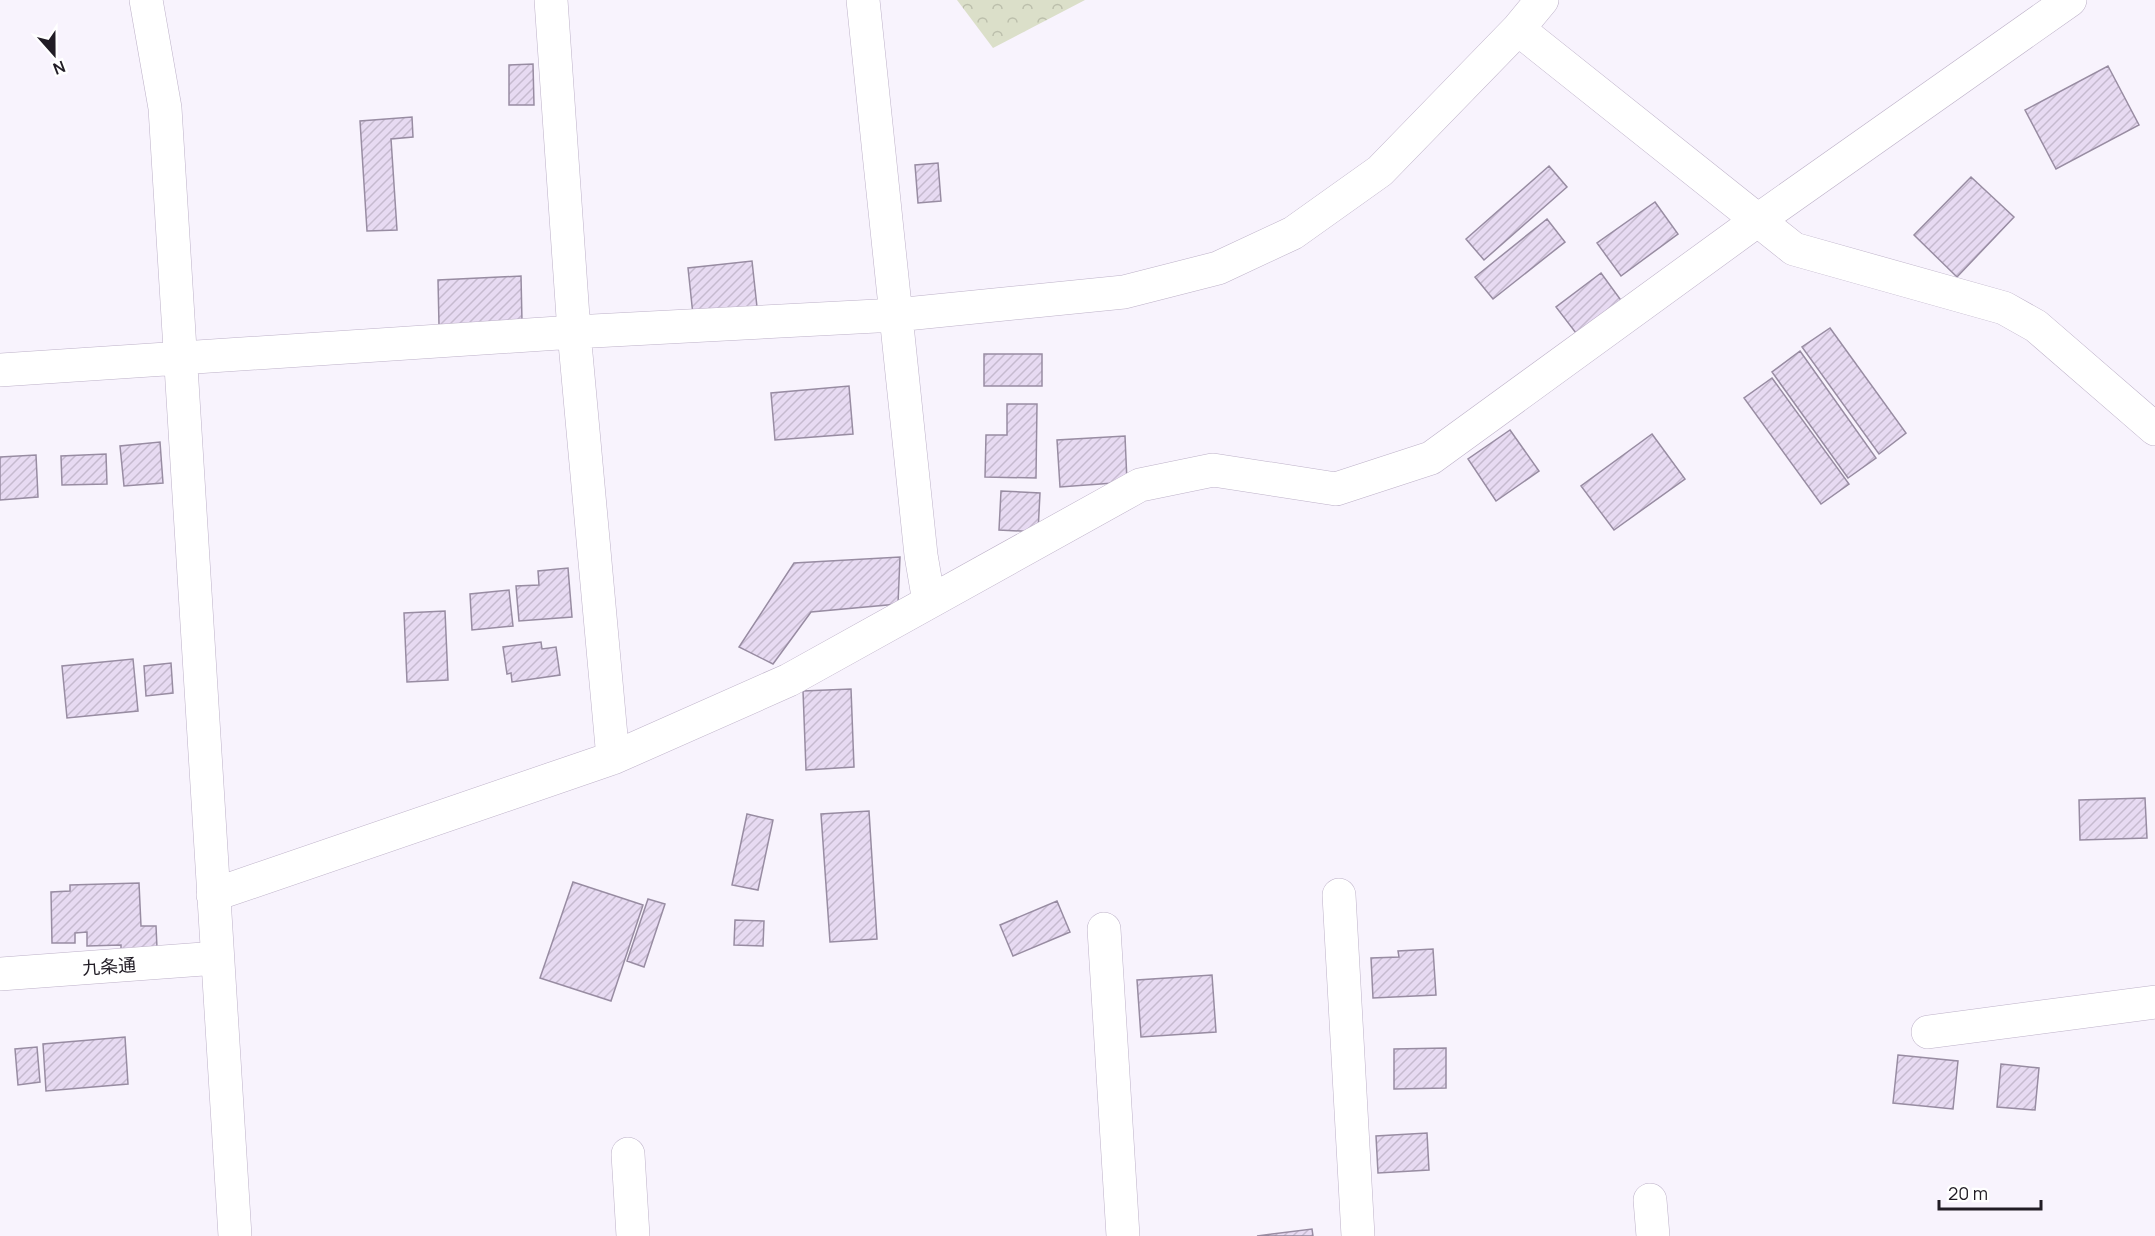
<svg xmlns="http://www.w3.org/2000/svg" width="2155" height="1236" font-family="Manrope,'Noto Sans JP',sans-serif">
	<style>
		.forest { fill: url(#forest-crowns) }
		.building { fill: url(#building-hatch); stroke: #988ca2; stroke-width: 1.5 }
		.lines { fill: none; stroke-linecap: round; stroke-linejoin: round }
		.minor-casing { stroke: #bdb1c8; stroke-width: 34 }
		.minor { stroke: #fff; stroke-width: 33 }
		.labels { text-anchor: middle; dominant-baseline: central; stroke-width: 4.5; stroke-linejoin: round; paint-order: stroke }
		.street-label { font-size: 18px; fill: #211c25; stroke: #fff }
	</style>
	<defs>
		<pattern id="forest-crowns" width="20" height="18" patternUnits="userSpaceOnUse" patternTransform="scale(1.5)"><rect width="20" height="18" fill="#dbdfc9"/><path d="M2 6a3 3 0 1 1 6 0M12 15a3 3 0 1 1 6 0" fill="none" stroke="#bcbfac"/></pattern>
		<pattern id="building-hatch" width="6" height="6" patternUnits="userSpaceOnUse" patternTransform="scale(1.5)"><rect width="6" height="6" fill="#e7daf2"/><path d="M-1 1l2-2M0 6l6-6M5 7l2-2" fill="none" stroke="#c6bacf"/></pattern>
	</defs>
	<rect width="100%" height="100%" fill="#f8f3fd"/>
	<path class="forest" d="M957,0h128l-92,48z"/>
	<path class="building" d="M533,64l1,41h-25v-40z
		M2108,66l31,59 -83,44 -31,-59z
		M412,117l1,20 -22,2 6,91 -30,1 -7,-110z
		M938,163l3,38 -23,2 -3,-38z
		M1549,166l18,21 -83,73 -18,-21z
		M1971,177l43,40 -57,60 -43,-42z
		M1655,202l23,32 -57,42 -24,-33z
		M1547,219l18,23 -72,57 -18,-22z
		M752,261l5,46 -64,8 -5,-47z
		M1601,273l22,30 -44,34 -23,-30z
		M521,276l1,46 -83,3 -1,-45z
		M1830,328l76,105 -27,21 -77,-107z
		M1800,351l76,107 -28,20 -76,-106z
		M984,354h58v32h-58z
		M1772,378l77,106 -28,20 -77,-106z
		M849,386l4,48 -78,6 -4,-47z
		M1007,404h30l-1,74 -51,-1 1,-42h21z
		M1510,430l29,41 -43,30 -28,-42z
		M1652,434l33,45 -71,51 -33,-44z
		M1125,436l2,46 -67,5 -3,-47z
		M160,442l3,41 -39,3 -4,-40z
		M106,454l1,30 -45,1 -1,-29z
		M36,455l2,42 -38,3v-43z
		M1001,491l39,2 -2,39 -39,-2z
		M900,557l-2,47 -87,8 -38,52 -34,-17 55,-84z
		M568,568l4,49 -53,4 -3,-35 23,-1 -1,-14z
		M509,590l4,36 -41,4 -2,-36z
		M445,611l3,69 -41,2 -3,-69z
		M541,642l1,7 14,-2 4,28 -48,7 -1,-9 -4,1 -4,-27z
		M133,659l5,52 -71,7 -5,-52z
		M171,663l2,30 -27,3 -2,-30z
		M851,689l3,78 -48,3 -3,-79z
		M2145,798l2,40 -67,2 -1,-40z
		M869,811l8,128 -47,3 -9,-128z
		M747,814l26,6 -15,70 -26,-5z
		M573,882l70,23 -32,96 -71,-23z
		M139,883l2,43h15l1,22 -36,1v-4l-34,1v-14l-12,1v10h-23l-1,-51 19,-1v-6z
		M648,899l17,5 -21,63 -17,-6z
		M1057,901l13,31 -57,24 -13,-31z
		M735,920l29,1 -1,25 -29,-1z
		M1433,949l3,46 -63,3 -2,-40 28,-1 -1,-6z
		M1212,975l4,57 -75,5 -4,-57z
		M125,1037l3,47 -82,7 -3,-47z
		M37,1047l3,35 -22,3 -3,-36z
		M1446,1048v40l-52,1v-40z
		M1898,1055l60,6 -5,48 -60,-6z
		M2001,1064l38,4 -4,42 -38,-3z
		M1427,1133l2,37 -51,3 -2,-37z
		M1312,1229l1,7h-56z"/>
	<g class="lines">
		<g class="minor-casing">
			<path id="minor" d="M146,0l19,108 70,1128
				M551,0l23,332 39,426
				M863,0l58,555 8,47
				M1542,0l-24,29 276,220 210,59 32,18 119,103
				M0,370l574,-38 322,-17 228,-23 94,-24 75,-35 87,-62 138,-142
				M213,895l400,-137 176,-78 351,-195 73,-15 123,19 95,-31 327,-238 312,-220
				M1339,895l19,341
				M1104,929l19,307
				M0,974l217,-16
				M1928,1032l227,-30
				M628,1154l5,82
				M1650,1200l3,36"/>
		</g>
		<use href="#minor" class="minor"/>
	</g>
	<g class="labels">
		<g class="street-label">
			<text transform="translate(109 966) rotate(-4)">九条通</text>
		</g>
	</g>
	<g transform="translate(54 54) rotate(159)" stroke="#ffffff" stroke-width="4.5" paint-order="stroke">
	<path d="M0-4.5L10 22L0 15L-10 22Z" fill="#211c25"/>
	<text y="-9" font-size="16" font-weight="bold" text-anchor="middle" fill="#211c25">N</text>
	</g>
	<path d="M1939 1200v9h102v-9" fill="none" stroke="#211c25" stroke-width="3"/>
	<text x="1948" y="1200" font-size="18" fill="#211c25" stroke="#ffffff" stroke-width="4.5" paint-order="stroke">20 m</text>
</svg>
